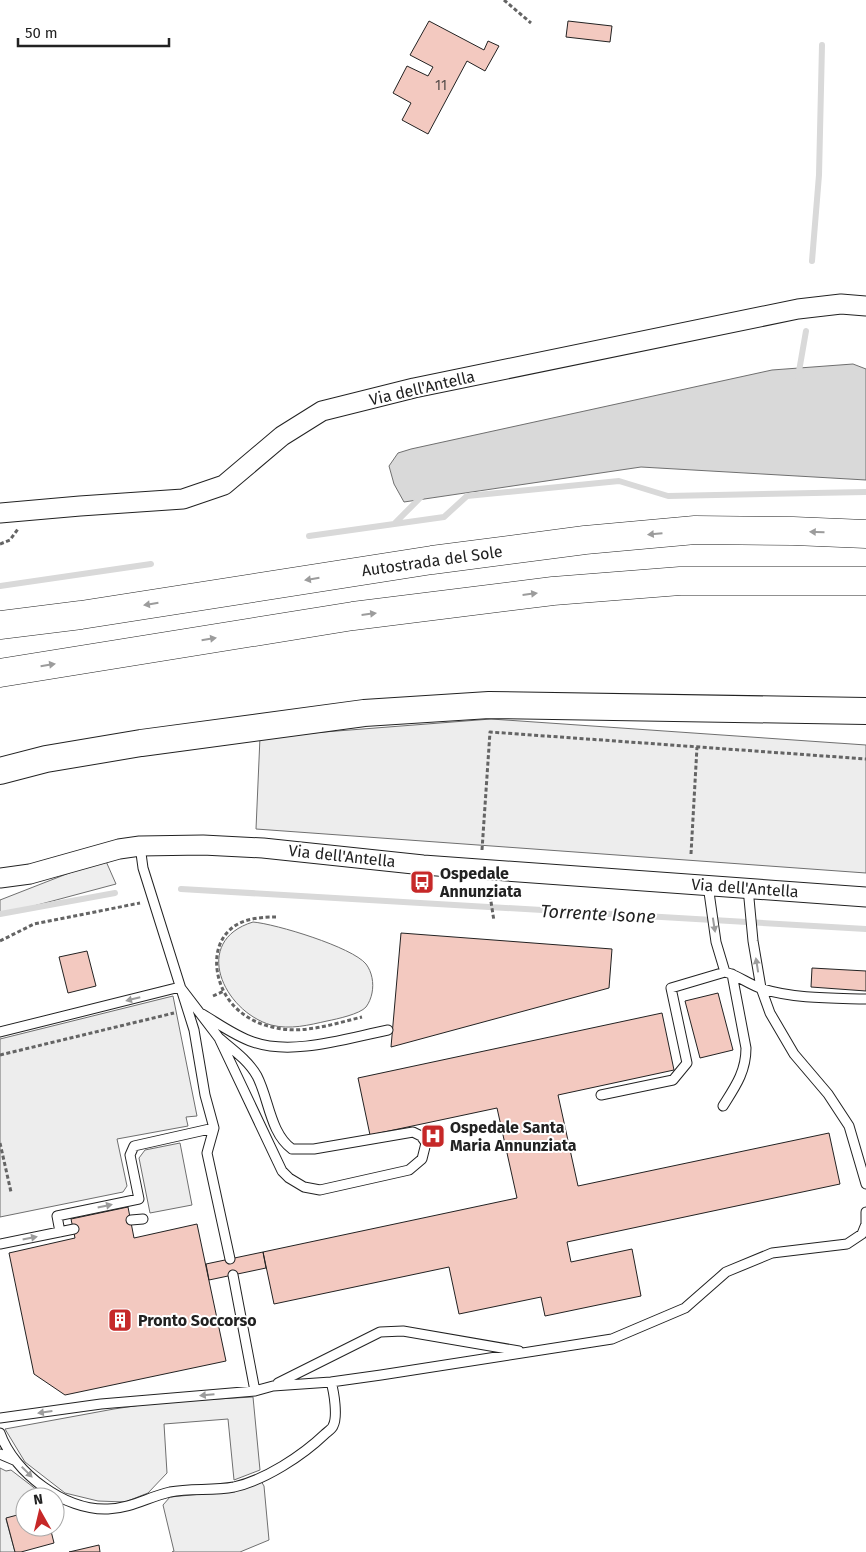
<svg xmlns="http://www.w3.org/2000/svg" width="866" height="1552" font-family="'Fira Sans',sans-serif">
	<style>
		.green { fill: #eee; stroke: #6f6f6f }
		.parking { fill: #ededed; stroke: #6f6f6f }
		.water { fill: #d9d9d9; stroke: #6f6f6f }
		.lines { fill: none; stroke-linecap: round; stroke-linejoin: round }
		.stream { stroke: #d9d9d9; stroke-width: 6 }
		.building { fill: #f3c9c0; stroke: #222 }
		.lane-casing { stroke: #222; stroke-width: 11 }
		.street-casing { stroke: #222; stroke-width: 21 }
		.secondary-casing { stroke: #222; stroke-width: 28 }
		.highway-casing { stroke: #222; stroke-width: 29 }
		.path { stroke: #646464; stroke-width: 3; stroke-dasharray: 4 2.5; stroke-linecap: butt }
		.lane { stroke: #fff; stroke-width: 9 }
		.street { stroke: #fff; stroke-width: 19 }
		.secondary { stroke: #fff; stroke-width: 26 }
		.highway { stroke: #fff; stroke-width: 28 }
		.oneway { fill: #9c9c9c }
		.labels { text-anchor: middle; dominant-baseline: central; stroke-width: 4; stroke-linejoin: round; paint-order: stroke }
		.number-label { font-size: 14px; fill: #564c4a }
		.street-label { font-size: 16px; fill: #222; stroke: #fff }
		.poi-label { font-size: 16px; font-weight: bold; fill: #222; stroke: #fff; text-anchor: start }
		.water-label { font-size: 18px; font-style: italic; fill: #222; stroke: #fff }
	</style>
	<rect width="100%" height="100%" fill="#fff"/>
	<path class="green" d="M105,859l11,25 -116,31v-15z
		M253,922c23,2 99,25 113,42 6,8 8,19 6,29 -1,5 -3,10 -6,14 -6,7 -29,12 -39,14 -18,4 -37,9 -56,4 -48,-14 -80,-84 -18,-103z
		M253,1397l7,73 -26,10 -6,-61 -64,5 3,49 -19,20 -23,9 -27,-1 -33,-8 -40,-31 -20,-33 109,-20 47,-7z
		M0,1468l6,3 5,-1 35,27h-21v16l-19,6 9,33h-15z
		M261,1481l3,5 5,54 -29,12h-68l2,-1 -11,-46 7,-8 64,-6z"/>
	<path class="parking" d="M491,719l375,26v128l-610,-44 4,-92z
		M173,996l24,120 -11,1 2,9 -71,13 10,47 -4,6 -123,25v-178z
		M180,1143l12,62 -42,8 -11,-55 6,-8z"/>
	<path class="water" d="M853,364l13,5v111l-225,-13 -237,35 -10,-18 -5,-18 9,-13 13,-4 361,-79z"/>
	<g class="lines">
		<path class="stream" d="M812,261l7,-86 3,-130
			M798,377l8,-46
			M394,524l29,-29
			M309,536l135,-19 23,-21 152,-15 49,15 198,-4
			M0,586l151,-22
			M181,889l685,40
			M0,914l115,-21"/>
	</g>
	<path class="building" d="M429,21l55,29 4,-9 11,5 -14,25 -18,-10 -39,73 -26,-14 9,-17 -18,-10 14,-27 21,10 5,-9 -23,-12z
		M568,21l44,5 -2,16 -44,-5z
		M401,933l211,16 -3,39 -218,59z
		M87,951l9,35 -28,7 -9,-36z
		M812,968l54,3v20l-55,-4z
		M718,993l15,57 -33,8 -15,-57z
		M662,1013l12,57 -116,25 20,91 251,-53 11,51 -273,58 4,20 61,-13 9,47 -96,20 -4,-19 -82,17 -10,-47 -175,37 -11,-52 254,-54 -20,-90 -127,27 -12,-57z
		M128,1207l6,31 63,-14 29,137 -161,34 -31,-21 -25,-121 66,-15 -4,-19z
		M263,1252l3,16 -57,12 -3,-16z
		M25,1513v14h25l4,16 -33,9h-6l-9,-34z
		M99,1545l1,7h-31z"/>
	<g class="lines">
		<g class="lane-casing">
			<path id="lane" d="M140,846l3,22 51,162 11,65 9,33 -7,25 23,106
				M708,885l8,57 9,30c13,3 24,13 38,17 33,10 69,9 103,10
				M748,888l5,53 8,47 9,25 24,41 34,40 21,32 17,58
				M180,987l39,51 63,133 7,7 15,9 16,3 89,-20 13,-11 4,-16 -5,-7 -8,-4 -99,17h-22c-22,-16 -23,-50 -35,-73 -9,-16 -25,-27 -38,-38
				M202,1014c17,10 33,22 51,28 40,14 94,-4 135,-12
				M0,1032l180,-45
				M601,1095l72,-15 14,-17 -16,-75 54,-16
				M723,1106c12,-19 23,-34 23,-58l-14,-74
				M131,1220l12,-1
				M60,1232l-3,-16 82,-17 -9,-44 4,-9 80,-18
				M0,1244l74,-15
				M233,1275l22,116
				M278,1383l102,-51 23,-1 116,20
				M0,1418l101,-14 154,-13 18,-5 58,-4 50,-7 231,-36 73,-31 41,-36 46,-19 75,-9 15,-10 4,-10v-12
				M0,1433c14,40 65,78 108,76 24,-1 40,-12 62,-17 21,-4 43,-1 64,-5 31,-7 68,-31 91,-53 2,-2 7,-5 8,-8 5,-9 1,-34 -2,-44
				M0,1454l14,6"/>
		</g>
		<g class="street-casing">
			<path id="street" d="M0,513l80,-7 103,-7 41,-14 58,-49 40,-25 92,-23 384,-79 43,-5 25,2
				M0,878l30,-4 89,-25 21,-3 63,-1 60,3 160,17 443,32"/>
		</g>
		<g class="secondary-casing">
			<path id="secondary" d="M0,771l46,-12 95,-16 223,-30 125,-8 377,6"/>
		</g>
		<g class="highway-casing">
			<path id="highway" d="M0,625l81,-10 351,-55 153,-20 110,-10 98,1 73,3
				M0,673l353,-57 200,-25 127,-10h186"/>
		</g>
		<path class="path" d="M504,0l27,23
			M0,544l10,-4 8,-11
			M482,850l8,-118 376,27
			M691,854l6,-107
			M489,889l5,32
			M276,917c-12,0 -27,1 -38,7 -31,17 -25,61 -3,83 10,10 23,17 37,20 30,8 61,-3 90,-10
			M0,941l34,-17 106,-21
			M213,996l11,-5
			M0,1055l174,-42
			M0,1143l11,49"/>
		<use href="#lane" class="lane"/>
		<use href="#street" class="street"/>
		<use href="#secondary" class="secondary"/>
		<use href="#highway" class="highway"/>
	</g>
	<defs><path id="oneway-solid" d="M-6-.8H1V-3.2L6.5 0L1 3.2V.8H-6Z" transform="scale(1.25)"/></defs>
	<g class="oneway">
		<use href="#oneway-solid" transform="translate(817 532) rotate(-178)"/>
		<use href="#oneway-solid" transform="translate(655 534) rotate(175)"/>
		<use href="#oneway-solid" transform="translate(312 579) rotate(171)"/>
		<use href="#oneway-solid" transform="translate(530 594) rotate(-7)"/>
		<use href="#oneway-solid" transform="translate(151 604) rotate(171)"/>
		<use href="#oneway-solid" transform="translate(369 614) rotate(-7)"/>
		<use href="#oneway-solid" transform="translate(209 639) rotate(-9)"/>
		<use href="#oneway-solid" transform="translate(48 665) rotate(-9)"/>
		<use href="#oneway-solid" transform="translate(714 925) rotate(81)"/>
		<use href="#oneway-solid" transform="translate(757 965) rotate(-99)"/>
		<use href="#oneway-solid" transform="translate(133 999) rotate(166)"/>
		<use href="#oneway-solid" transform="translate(105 1206) rotate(-12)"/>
		<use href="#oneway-solid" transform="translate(30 1238) rotate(-11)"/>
		<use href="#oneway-solid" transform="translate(207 1395) rotate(175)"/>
		<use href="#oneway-solid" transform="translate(45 1412) rotate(172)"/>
		<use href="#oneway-solid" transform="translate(27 1472) rotate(45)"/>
	</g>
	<defs>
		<g id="bus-square" transform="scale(1.25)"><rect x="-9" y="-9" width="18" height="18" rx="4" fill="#c62828" stroke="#fff"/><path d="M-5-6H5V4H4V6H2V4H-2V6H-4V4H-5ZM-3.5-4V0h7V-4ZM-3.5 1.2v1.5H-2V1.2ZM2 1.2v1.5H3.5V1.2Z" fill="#fff"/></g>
		<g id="hospital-square" transform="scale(1.25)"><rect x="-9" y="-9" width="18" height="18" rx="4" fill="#c62828" stroke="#fff"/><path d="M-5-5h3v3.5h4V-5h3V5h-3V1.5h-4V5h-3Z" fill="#fff"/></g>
		<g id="building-square" transform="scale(1.25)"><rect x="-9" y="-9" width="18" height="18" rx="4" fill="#c62828" stroke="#fff"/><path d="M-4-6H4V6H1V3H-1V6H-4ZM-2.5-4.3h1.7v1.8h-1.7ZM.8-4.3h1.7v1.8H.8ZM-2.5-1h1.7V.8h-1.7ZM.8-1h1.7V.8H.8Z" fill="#fff"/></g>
	</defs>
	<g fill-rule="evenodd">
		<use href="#bus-square" x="422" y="882"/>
		<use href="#hospital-square" x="433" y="1136"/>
		<use href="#building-square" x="120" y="1320"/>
	</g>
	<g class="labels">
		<g class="number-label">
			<text x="441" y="85">11</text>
		</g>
		<g class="street-label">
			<text transform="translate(422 388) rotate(-13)">Via dell'Antella</text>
			<text transform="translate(432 561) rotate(-8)">Autostrada del Sole</text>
			<text transform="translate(342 856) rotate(6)">Via dell'Antella</text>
			<text transform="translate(745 888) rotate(4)">Via dell'Antella</text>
		</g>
		<g class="poi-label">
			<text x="440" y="873">Ospedale<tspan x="440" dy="18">Annunziata</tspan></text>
			<text x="450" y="1127">Ospedale Santa<tspan x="450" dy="18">Maria Annunziata</tspan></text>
			<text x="138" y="1320">Pronto Soccorso</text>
		</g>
		<g class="water-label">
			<text transform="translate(598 914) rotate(3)">Torrente Isone</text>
		</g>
	</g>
	<g transform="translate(40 1512) rotate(352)"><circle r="24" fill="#ffffff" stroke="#a7a7a7"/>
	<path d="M0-4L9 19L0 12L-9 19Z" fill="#c62828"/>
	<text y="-8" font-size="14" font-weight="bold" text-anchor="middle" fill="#222222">N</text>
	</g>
	<path d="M18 38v8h151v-8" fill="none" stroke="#222222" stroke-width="2.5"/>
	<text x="25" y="38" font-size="15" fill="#222222" stroke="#ffffff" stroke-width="4" paint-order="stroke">50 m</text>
</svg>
